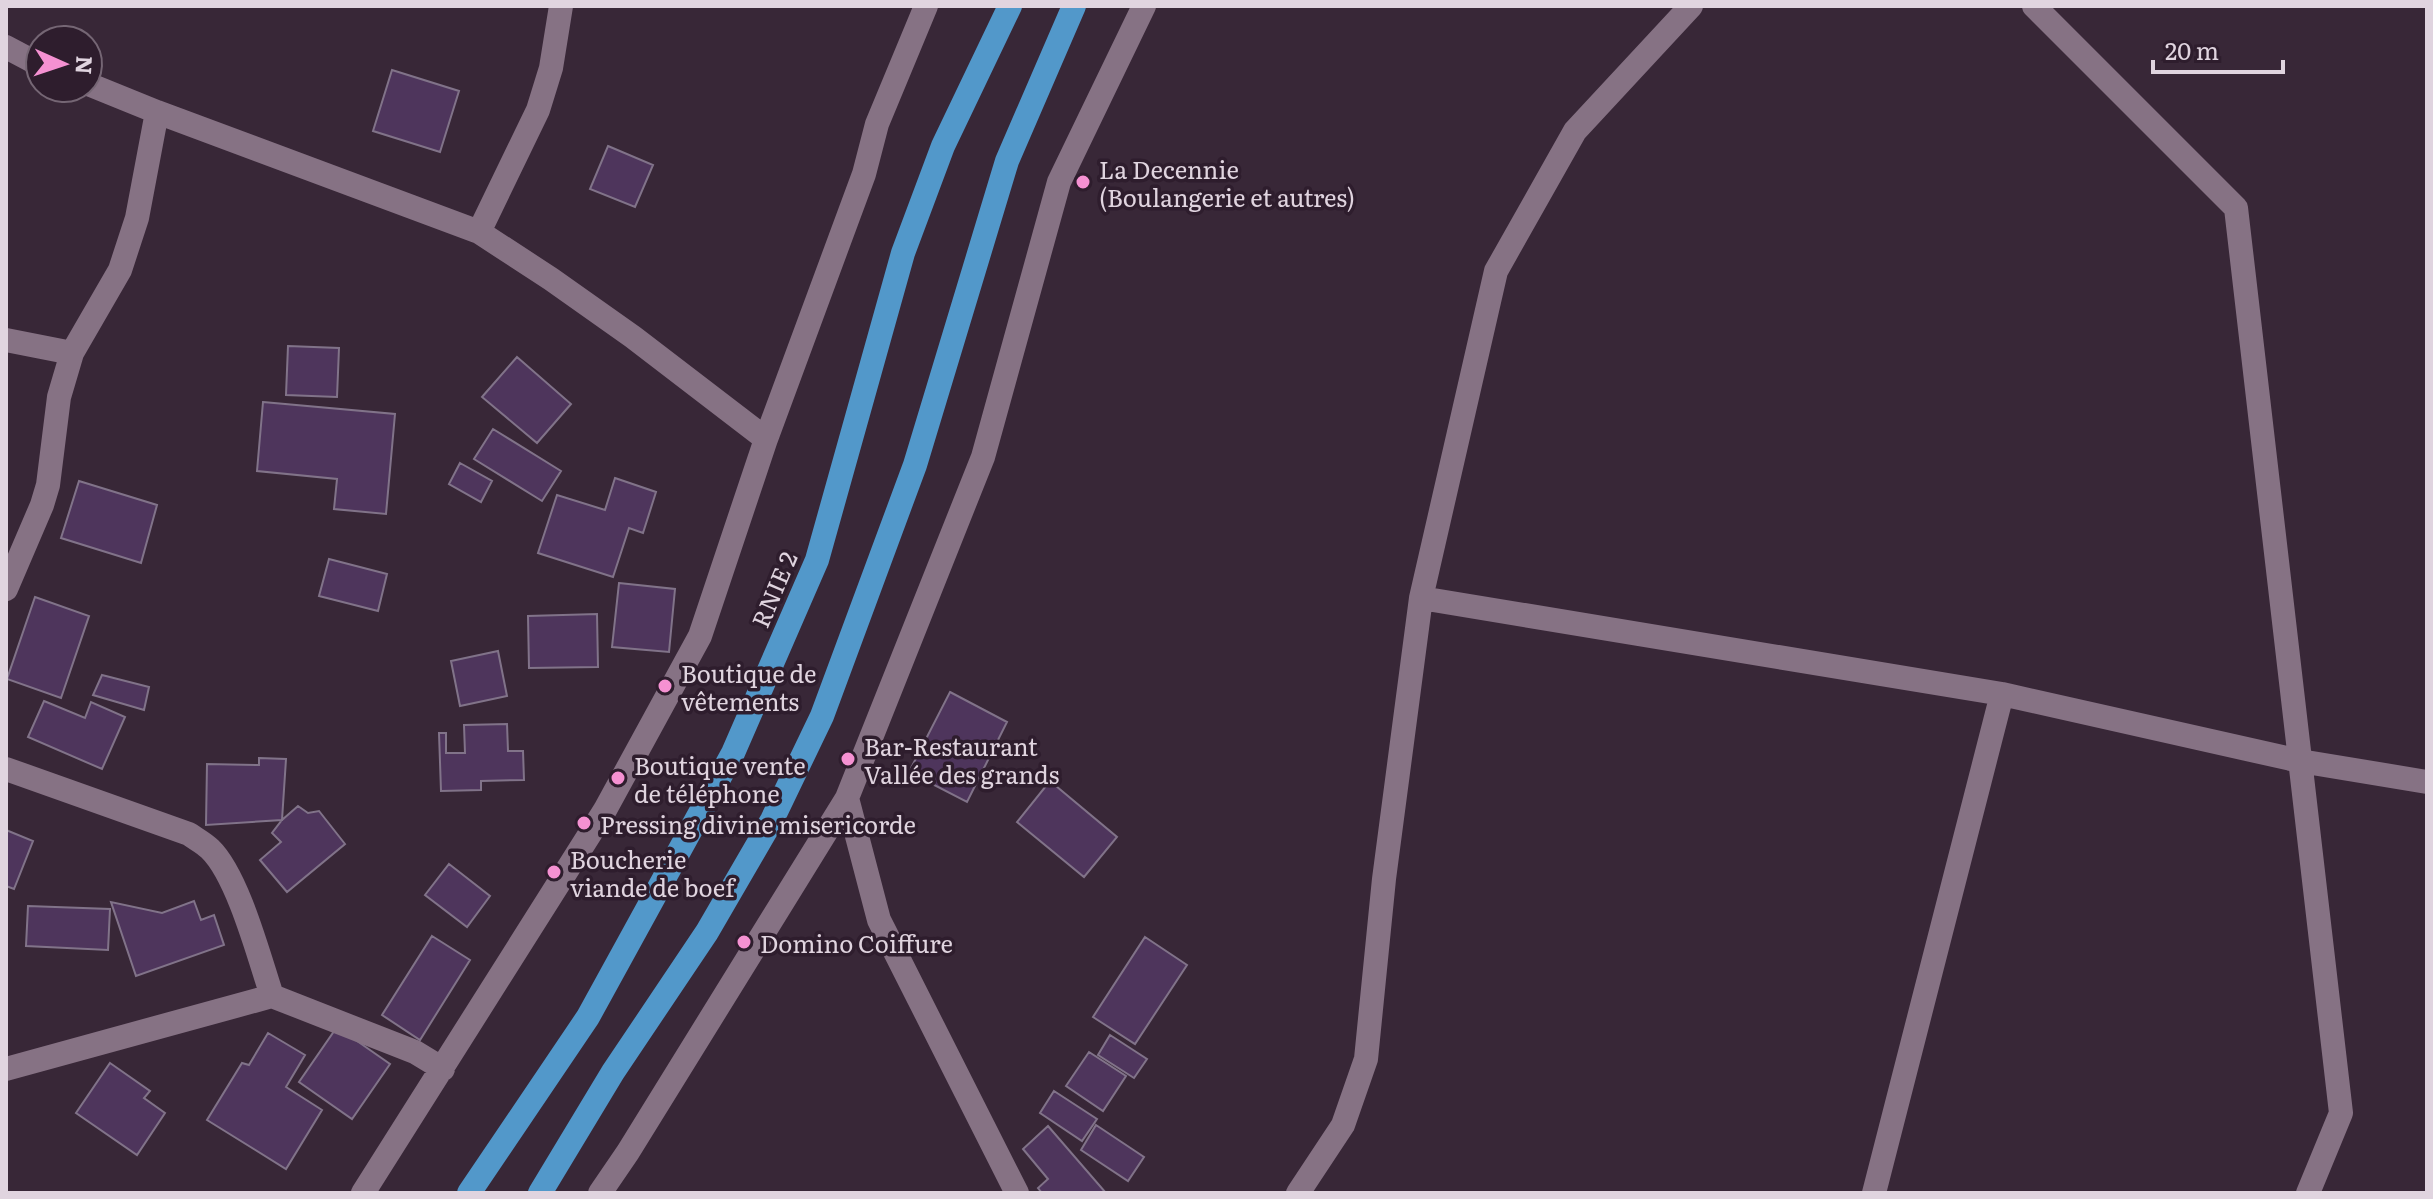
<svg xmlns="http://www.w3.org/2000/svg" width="2433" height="1199" font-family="Literata,serif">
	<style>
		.building { fill: #4e355c; stroke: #817389; stroke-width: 2 }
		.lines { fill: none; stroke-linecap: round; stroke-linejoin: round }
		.minor { stroke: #867284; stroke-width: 24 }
		.highway { stroke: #5298ca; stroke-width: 24 }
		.poi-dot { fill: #f591d2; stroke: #2e1d2d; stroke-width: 3 }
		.labels { text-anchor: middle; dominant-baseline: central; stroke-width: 7; stroke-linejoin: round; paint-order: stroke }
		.poi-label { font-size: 24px; fill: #e0d4df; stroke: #2e1d2d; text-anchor: start }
		.street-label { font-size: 24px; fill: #e0d4df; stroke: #2e1d2d }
	</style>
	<rect width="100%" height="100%" fill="#382737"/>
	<path class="building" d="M392,70l67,21 -19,61 -67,-21z
		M608,146l45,19 -18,42 -45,-18z
		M288,346l51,2 -2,49 -51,-2z
		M517,357l54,47 -34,39 -55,-46z
		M263,402l132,12 -9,100 -52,-5 3,-30 -80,-8z
		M493,429l68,42 -19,30 -68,-42z
		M460,463l32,18 -11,21 -32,-18z
		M615,478l41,14 -13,41 -14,-5 -16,49 -75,-24 19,-58 48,15z
		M79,481l78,24 -16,58 -80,-25z
		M329,559l58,15 -9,37 -59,-15z
		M619,583l56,6 -6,63 -57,-5z
		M35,597l54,19 -28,82 -54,-19z
		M597,614l1,53 -69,1 -1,-52z
		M498,651l9,45 -47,10 -9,-45z
		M102,675l47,12 -5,23 -51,-15z
		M950,692l57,30 -40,80 -58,-30z
		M44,701l41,17 6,-16 34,15 -23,52 -74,-32z
		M507,724l1,27h15l1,29 -43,1v9l-40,1 -2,-58h7v20h19l-1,-28z
		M259,758l27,1 -4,61 -76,5 1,-61 52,1z
		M1050,781l67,56 -33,40 -67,-55z
		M298,806l10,7 11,-2 26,33 -58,48 -27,-32 21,-18 -9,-9 10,-13z
		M6,830l27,11 -19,48 -8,-3z
		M449,864l41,32 -23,31 -42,-32z
		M194,901l7,19 13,-5 10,30 -88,31 -25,-74 51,11z
		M28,906l82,3 -2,41 -82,-4z
		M432,936l38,24 -50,80 -38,-25z
		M1145,937l42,28 -52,79 -42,-27z
		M337,1027l53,37 -38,55 -53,-37z
		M268,1033l37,22 -19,32 36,23 -36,59 -79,-49 35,-57 7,2z
		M1110,1035l37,24 -13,19 -36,-23z
		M1089,1052l37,24 -23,35 -37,-25z
		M110,1063l40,28 -6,7 21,15 -28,42 -61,-42z
		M1054,1091l43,28 -15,22 -42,-28z
		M1096,1125l48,32 -16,24 -47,-31z
		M1048,1126l58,67h-64l-4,-5 10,-9 -25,-30z"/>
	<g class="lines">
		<path class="minor" d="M2034,6l202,202 105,905 -33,80
			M6,47l34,18
			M88,84l69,28 322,120 72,47 82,58 133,102
			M479,232l59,-122 13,-42 10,-62
			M6,340l66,13
			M6,589l36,-84 6,-20 11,-88 13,-44 48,-83 17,-52 20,-106
			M1421,598l581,96 298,67 127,21
			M6,769l183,65c7,5 15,9 21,15 28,27 49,108 62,147l143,56 28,17
			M847,798l32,122 138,273
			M6,1069l266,-73
			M363,1193l242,-383 95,-174 66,-197 98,-265 13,-50 49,-118
			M600,1193l28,-41 219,-354 136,-341 76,-275 85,-176
			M1298,1193l45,-68 23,-66 18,-180 37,-281 75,-327 79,-140 116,-125
			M1874,1193l128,-499"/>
		<path class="highway" d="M469,1193l119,-176 145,-264 84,-193 86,-307 40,-107 67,-140
			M540,1193l73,-121 94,-140 65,-112 50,-104 93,-251 92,-304 67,-155"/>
	</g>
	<g class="poi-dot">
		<circle cx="1083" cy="182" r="8"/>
		<circle cx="665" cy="686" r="8"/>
		<circle cx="848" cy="759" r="8"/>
		<circle cx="618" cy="778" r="8"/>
		<circle cx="584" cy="823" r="8"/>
		<circle cx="554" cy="872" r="8"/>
		<circle cx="744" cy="942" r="8"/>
	</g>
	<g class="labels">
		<g class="poi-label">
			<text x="1099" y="168">La Decennie<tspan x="1099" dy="28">(Boulangerie et autres)</tspan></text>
			<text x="681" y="672">Boutique de<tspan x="681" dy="28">vêtements</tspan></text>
			<text x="864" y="745">Bar-Restaurant<tspan x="864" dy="28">Vallée des grands</tspan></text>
			<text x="634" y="764">Boutique vente<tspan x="634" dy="28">de téléphone</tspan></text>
			<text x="600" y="823">Pressing divine misericorde</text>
			<text x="570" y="858">Boucherie<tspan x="570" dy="28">viande de boef</tspan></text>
			<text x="760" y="942">Domino Coiffure</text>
		</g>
		<g class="street-label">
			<text transform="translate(773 589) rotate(-67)">RNIE 2</text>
		</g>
	</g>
	<rect width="2433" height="1199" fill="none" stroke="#e0d4df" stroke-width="16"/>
	<g transform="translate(64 64) rotate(93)"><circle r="38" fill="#2e1d2d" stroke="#756674" stroke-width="2"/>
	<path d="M0-6L14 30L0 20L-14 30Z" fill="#f591d2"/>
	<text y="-12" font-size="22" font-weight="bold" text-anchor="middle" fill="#e0d4df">N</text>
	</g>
	<path d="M2153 60v12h130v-12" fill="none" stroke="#e0d4df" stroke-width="4"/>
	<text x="2165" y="60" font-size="24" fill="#e0d4df" stroke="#2e1d2d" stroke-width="6" paint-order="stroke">20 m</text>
</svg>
